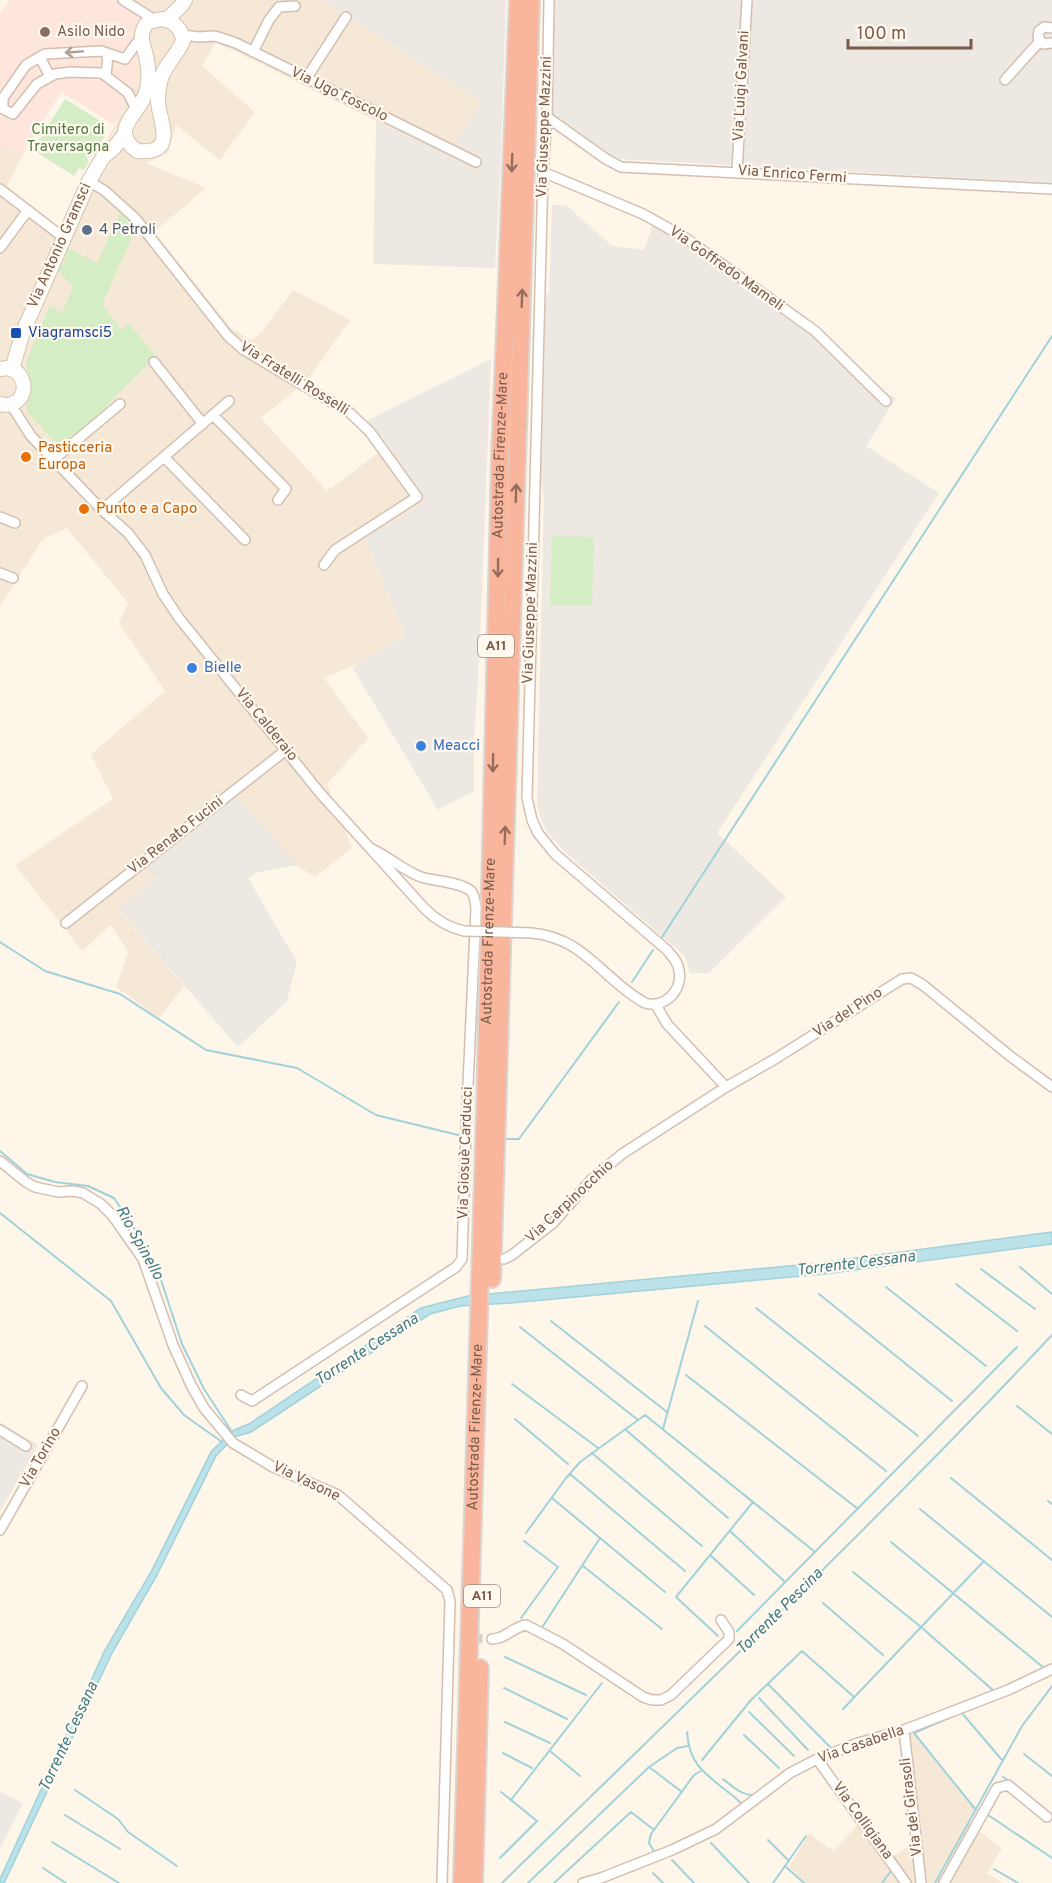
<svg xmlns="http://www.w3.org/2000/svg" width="1052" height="1883" font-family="Overpass,sans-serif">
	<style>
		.residential { fill: #f6e8d6 }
		.commercial { fill: #fee6dc }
		.industrial { fill: #eee8e2 }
		.green { fill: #d5edc5 }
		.water { fill: #bbe2e9; stroke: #a1d2db; stroke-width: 1.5 }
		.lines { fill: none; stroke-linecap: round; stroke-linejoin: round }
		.stream { stroke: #a1d2db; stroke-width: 2 }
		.street-tunnel { stroke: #dccfc1; stroke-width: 9; stroke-dasharray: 9 4.5; stroke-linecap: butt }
		.street-casing { stroke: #d3bfb0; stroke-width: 12 }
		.secondary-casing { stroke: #d7c0ac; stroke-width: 16 }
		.highway-casing { stroke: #dcd4d0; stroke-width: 20 }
		.street { stroke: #fff; stroke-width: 9 }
		.secondary { stroke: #fff; stroke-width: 14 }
		.highway { stroke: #fab69d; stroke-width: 16 }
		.street-bridge-casing { stroke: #d3bfb0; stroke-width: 12; stroke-linecap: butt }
		.street-bridge { stroke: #fff; stroke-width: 9 }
		.oneway { stroke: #af9d92 }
		.oneway2 { stroke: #946d5b }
		.education-dot { fill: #8d6e63; stroke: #fff9f0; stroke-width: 2 }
		.service-dot { fill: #5c6f8a; stroke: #fff9f0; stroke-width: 2 }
		.transit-dot { fill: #1a4fb4; stroke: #fff9f0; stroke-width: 2 }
		.food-dot { fill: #e8710a; stroke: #fff9f0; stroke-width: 2 }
		.shop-dot { fill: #3f7fe0; stroke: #fff9f0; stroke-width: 2 }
		.labels { text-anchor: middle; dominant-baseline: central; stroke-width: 4.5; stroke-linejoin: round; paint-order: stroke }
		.shield { fill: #fff9f0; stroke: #a28a7c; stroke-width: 1.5 }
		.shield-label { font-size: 14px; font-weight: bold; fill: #7a5b4a }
		.education-label { font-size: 15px; fill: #785e54; stroke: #fff9f0; text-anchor: start }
		.street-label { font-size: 15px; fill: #7a5b4a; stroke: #fff9f0 }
		.park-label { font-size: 15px; fill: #507a3e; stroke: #fff9f0 }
		.service-label { font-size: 15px; fill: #4e5e75; stroke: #fff9f0; text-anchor: start }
		.transit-label { font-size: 15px; fill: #164399; stroke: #fff9f0; text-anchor: start }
		.food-label { font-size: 15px; fill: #c56008; stroke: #fff9f0; text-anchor: start }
		.shop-label { font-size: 15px; fill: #366cbe; stroke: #fff9f0; text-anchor: start }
		.water-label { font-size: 16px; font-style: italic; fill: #3f7b87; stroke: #fff9f0 }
	</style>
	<rect width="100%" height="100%" fill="#fdf6e9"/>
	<path class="residential" d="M112,0h210l160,102 -35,51 -71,-32 -160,-79 -14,24 53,46 -35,48 -44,-35 -8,28 -22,10 60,25 -52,44 77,96 20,12 8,-5 34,-45 57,30 -43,61 -46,37 66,73 51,-38 -18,-24 8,-9 55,83 -58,35 40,98 -53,30 -28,12 44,60 -41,46 25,64 -37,29 -18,-12 -151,1 9,12 -37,32 66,76 -25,32 -43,-31 12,-35 -17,-27 -29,26 -67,-86 98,-66 -22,-45 74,-63 -46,-68 9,-20 -61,-75 -24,11 -43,67v-459l23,7 -18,36 54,41 78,-148 3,-65z
		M911,1732l64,75 -7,16 34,25 -15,25 16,10h-198l-16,-16 20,-34 24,18 33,-35 28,40 19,-12 -12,-109z"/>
	<path class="commercial" d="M10,0h102l28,18 -3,65 -23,42 -53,-33 -38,62 -23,-7v-133z"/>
	<path class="industrial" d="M322,0h184l-5,155 -6,113 -122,-4 3,-143 71,32 35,-51z
		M555,0h497v183l-435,-24 -67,-47z
		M552,205h14l46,41 32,4 12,-34 54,34 88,66 82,75 16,7 -30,48 73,47 -222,340 69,64 -77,76h-19l-5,-17 -120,-104 -17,-19 -6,-11 -5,-17 7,-308 -5,-23 4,-179 6,-1z
		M491,359l-11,283 -6,101v48l-36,19 -86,-143 53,-31 -40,-98 58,-35 -55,-83z
		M235,795l62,70 -42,8 -7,5 49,84 -10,39 -49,46 -120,-138 37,-30 -10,-13z
		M0,1422l38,23 -38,67z
		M0,1792l23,11 -23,46z"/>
	<path class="green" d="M65,99l39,24 -4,8 6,3 -6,10 -8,2 -6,9 3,7 -5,8 -5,-2 -5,8 -41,-26z
		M120,213l16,15 -34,76 19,26 8,-6 27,32 -50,50 1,5 -46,37 -32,-34 -3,-6 5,-19 -5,-27 24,-57 12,8 11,-26 -18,-19 3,-5 4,2 3,-5 -1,-7 2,-6 31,16z
		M552,536l42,1 -2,69 -42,-1z"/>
	<path class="water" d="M1052,1232v12l-228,30 -313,29 -51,3 -30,8 -179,118 -17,5 -18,19 -60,121 -44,76 -105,224 -3,6h-4v-4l105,-229 46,-78 60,-120 21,-21 17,-7 172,-116 47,-12 342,-32z"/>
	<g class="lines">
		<path class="stream" d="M662,937l390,-601
			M0,942l45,29 75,23 86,56 91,18 79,47 86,21
			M632,982l21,-32
			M506,1139h13l100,-137
			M0,1151l27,23 28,8 33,4 26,12 22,33 25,49 21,64 22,45 28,43
			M0,1213l111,88 50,87 23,27 38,27
			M1020,1267l32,27
			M981,1269l54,40
			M956,1284l61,47
			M886,1287l100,79
			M819,1294l133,107
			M756,1308l162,128
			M551,1321l116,91
			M705,1326l181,145
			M520,1327l118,93
			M686,1375l172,134
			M512,1384l86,64
			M1017,1406l35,28
			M515,1419l53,45
			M663,1429l35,-128
			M626,1430l102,88
			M592,1453l110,93
			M570,1474l115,97
			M951,1478l101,82
			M552,1498l113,94
			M1048,1501l4,3
			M920,1509l132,108
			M730,1531l55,51
			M526,1533l40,-55 14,-16 65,-47 170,137
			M891,1542l153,126
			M710,1555l44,40
			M583,1566l79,63
			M853,1572l68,55 74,65
			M823,1603l60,52
			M521,1618l37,-51 -34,-26
			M543,1626l57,-88
			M737,1631l280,-284
			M718,1636l-42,-39 77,-95
			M505,1657l81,38
			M768,1684l64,65
			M504,1688l63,31
			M759,1698l49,52
			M843,1709l141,-148
			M749,1712l45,44
			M961,1712l41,48
			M951,1717l-37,16 62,77
			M505,1722l45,21
			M687,1732c2,32 17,41 41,60 5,4 11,8 14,13
			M744,1735l35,33
			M867,1736l38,-11
			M550,1751l30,25
			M503,1753l29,15
			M1024,1754l28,22
			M702,1760l49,-60 51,-49 52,46
			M649,1767l33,25
			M1003,1777l8,5
			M723,1779c10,8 18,16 31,16
			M75,1790l43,29 10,13 49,34
			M511,1800l91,-117
			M985,1813l67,45
			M65,1815l55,34
			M768,1840l21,21
			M52,1842l67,41
			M711,1843l38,40
			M655,1853l-6,-10 2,-9 43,-59 7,-4
			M500,1858l37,-37 -36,-29
			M672,1860l22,23
			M786,1867l18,16
			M43,1868l23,15
			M994,1869l24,14
			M653,1873l10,10
			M502,1883c185,-181 373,-359 550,-548
			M528,1883l121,-116 28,-19 11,-2
			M554,1883l77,-71 23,18
			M773,1883l33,-47
			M882,1883l9,-12
			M935,1883l87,-157 30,-40"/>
		<path class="street-tunnel" d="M460,1638l32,1"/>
		<g class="street-casing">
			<path id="street" d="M123,0l32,20
				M1052,28l-8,-1 -5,4 -1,6 5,7 9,-1
				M183,35l16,2 16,-1 21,7 240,119
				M253,52l16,-32 10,-13 16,-1
				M40,57l10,20
				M106,76l2,-22
				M306,79l40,-62
				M1005,80l35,-39
				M137,111l-9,-18 -22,-17 -5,-3 -31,-1 -15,2 -18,10 -24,30 -10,-5v-11l23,-33 19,-11 56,-3 24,8 16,-22
				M547,117l59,42 15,8 431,22
				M737,171l10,-171
				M543,172l100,42 41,23 131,94 71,70
				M89,181l16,10 30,27 93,118 16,14 106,63 20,19 47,65 -82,53 -11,15
				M0,189l64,49
				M0,248l28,-38
				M154,362l49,62
				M11,405l20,31 71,74 26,23 17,22 18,39 16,24 141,175 105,116c12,12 23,18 39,22
				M213,415l73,74 -8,11
				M164,457l81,83
				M53,460l67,-56
				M102,510l127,-109
				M0,517l15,6
				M0,573l13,5
				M66,923l220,-173
				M532,933c53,5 71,47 113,70 20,6 38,-13 34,-33 -1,-8 -7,-14 -12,-20l-112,-96 -17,-21 -6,-13 -5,-22 16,-626 4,-55 2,-117
				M656,1005l11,19 59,63
				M0,1161l26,21 9,5 23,5 15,-1 10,2 18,11 11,11 31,44 30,86 18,40 13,23 29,35 40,24 65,28 109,95 3,11 -8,282
				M504,1259l8,-4 41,-32 38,-43 31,-26 104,-67 49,-28 127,-80 9,-1 12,7 87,71 42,31
				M241,1395l11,6 204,-134 6,-8 4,-130 10,-221c-1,-5 -1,-13 -5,-17 -10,-9 -38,-10 -50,-14 -18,-7 -32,-20 -49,-28
				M0,1430l26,16
				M0,1530l82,-144
				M492,1639c13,0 21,-12 34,-14l37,19 80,53 9,3h9l10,-5 58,-56v-7l-8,-12
				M904,1730l17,153
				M817,1759l89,124
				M583,1883l18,-5 71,-28 44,-21 74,-56 27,-14 41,-16 46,-13 104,-40 44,-21
				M944,1883l53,-95 11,-3 39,32"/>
		</g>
		<g class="secondary-casing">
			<path id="secondary" d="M162,19c12,2 20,10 21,22 -6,15 -20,25 -23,41 -1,5 -2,13 -2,18 0,20 22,55 -21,51 -30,-23 5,-37 10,-62 2,-10 2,-19 0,-28 -2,-15 -11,-25 1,-39z
				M166,20l15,-14 4,-6
				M0,369l7,-1 9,3c16,15 5,38 -16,33
				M12,369l11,-37 66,-151 14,-24 10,-8 12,-15"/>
		</g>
		<g class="highway-casing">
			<g id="highway">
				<path d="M492,1279l39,-1279"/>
				<path id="s1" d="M462,1883l23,-772 15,-651 18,-460"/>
				<path d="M474,1883l6,-215"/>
			</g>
		</g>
		<use href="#street" class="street"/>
		<use href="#secondary" class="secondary"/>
		<use href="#highway" class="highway"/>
		<g class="street-bridge-casing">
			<path id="street-bridge" d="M464,931l68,2"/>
		</g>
		<use href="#street-bridge" class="street-bridge"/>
	</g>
	<defs><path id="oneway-shaft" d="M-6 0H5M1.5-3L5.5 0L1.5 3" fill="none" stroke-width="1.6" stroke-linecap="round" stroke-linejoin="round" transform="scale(1.5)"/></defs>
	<use class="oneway" href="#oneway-shaft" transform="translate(74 52) rotate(176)"/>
	<g class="oneway2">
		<use href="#oneway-shaft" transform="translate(512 163) rotate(92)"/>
		<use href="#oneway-shaft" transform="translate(522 298) rotate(-88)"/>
		<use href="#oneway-shaft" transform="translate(516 493) rotate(-88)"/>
		<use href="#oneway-shaft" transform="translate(498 568) rotate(91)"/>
		<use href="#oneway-shaft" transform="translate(493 763) rotate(91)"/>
		<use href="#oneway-shaft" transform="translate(505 835) rotate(-88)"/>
	</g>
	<circle class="education-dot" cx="45" cy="32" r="6"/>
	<circle class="service-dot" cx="87" cy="230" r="6"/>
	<rect class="transit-dot" x="10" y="327" width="12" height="12" rx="3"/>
	<g class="food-dot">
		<circle cx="26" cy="457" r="6"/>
		<circle cx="84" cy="509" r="6"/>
	</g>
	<g class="shop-dot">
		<circle cx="192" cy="668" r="6"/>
		<circle cx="421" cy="746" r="6"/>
	</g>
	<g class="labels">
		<g class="shield">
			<rect x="478" y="635" width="36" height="22" rx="4.5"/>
			<rect x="464" y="1585" width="36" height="22" rx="4.5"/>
		</g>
		<g class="shield-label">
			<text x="496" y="646">A11</text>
			<text x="482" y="1596">A11</text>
		</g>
		<g class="education-label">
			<text x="57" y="32">Asilo Nido</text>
		</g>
		<g class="street-label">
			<text transform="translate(742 86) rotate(-87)">Via Luigi Galvani</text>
			<text transform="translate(339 95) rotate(26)">Via Ugo Foscolo</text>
			<text transform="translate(545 127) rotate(-88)">Via Giuseppe Mazzini</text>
			<text transform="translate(792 175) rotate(4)">Via Enrico Fermi</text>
			<text transform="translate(60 246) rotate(-66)">Via Antonio Gramsci</text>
			<text transform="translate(726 269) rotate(35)">Via Goffredo Mameli</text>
			<text transform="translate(294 379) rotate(32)">Via Fratelli Rosselli</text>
			<text stroke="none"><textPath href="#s1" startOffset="1428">Autostrada Firenze-Mare</textPath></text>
			<text transform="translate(531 613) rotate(-88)">Via Giuseppe Mazzini</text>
			<text transform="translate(266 725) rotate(51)">Via Calderaio</text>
			<text transform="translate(176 836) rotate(-38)">Via Renato Fucini</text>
			<text stroke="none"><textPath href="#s1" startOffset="942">Autostrada Firenze-Mare</textPath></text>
			<text transform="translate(848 1013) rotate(-33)">Via del Pino</text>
			<text transform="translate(466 1153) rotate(-88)">Via Giosuè Carducci</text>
			<text transform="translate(570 1202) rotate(-43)">Via Carpinocchio</text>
			<text stroke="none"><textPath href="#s1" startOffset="456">Autostrada Firenze-Mare</textPath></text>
			<text transform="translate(41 1458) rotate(-60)">Via Torino</text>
			<text transform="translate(306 1482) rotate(26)">Via Vasone</text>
			<text transform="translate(861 1745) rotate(-19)">Via Casabella</text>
			<text transform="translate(912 1807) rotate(-97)">Via dei Girasoli</text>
			<text transform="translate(862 1821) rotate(54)">Via Colligiana</text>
		</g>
		<g class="park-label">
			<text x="68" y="130">Cimitero di<tspan x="68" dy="17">Traversagna</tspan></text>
		</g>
		<g class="service-label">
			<text x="99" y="230">4 Petroli</text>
		</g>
		<g class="transit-label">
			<text x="28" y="333">Viagramsci5</text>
		</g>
		<g class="food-label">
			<text x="38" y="448">Pasticceria<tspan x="38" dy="17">Europa</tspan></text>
			<text x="96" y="509">Punto e a Capo</text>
		</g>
		<g class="shop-label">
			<text x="204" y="668">Bielle</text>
			<text x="433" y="746">Meacci</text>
		</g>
		<g class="water-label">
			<text transform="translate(139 1243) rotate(61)">Rio Spinello</text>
			<text transform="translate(856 1264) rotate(-7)">Torrente Cessana</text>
			<text transform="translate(367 1350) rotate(-33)">Torrente Cessana</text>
			<text transform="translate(780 1612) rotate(-45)">Torrente Pescina</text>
			<text transform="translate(69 1737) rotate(-65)">Torrente Cessana</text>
		</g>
	</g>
	<path d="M848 39v9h123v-9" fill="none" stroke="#7a5b4a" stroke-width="3"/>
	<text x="857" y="39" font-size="18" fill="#7a5b4a" stroke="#fff9f0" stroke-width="4.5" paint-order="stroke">100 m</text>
</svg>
